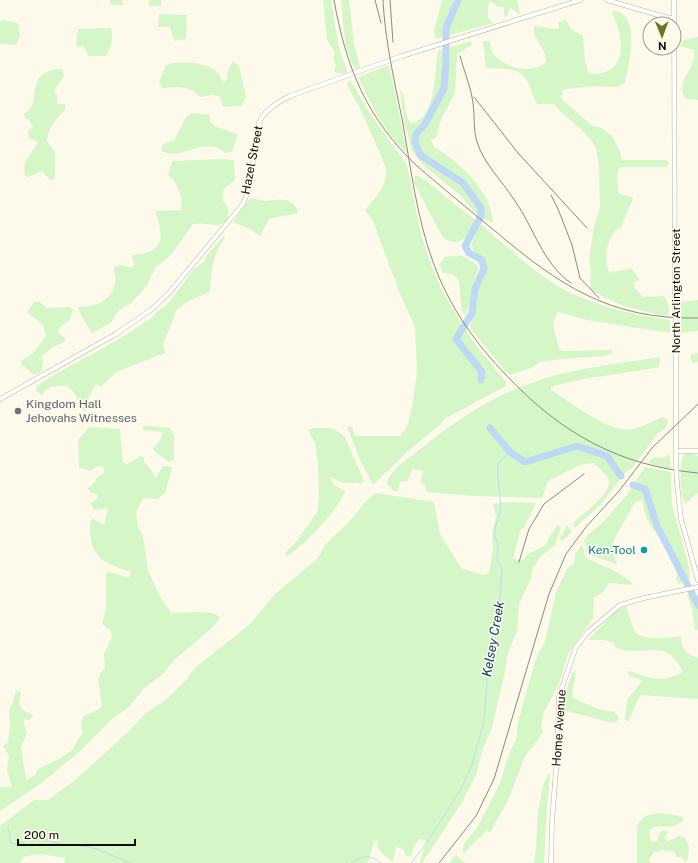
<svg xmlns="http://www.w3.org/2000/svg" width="698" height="863" font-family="'Public Sans',sans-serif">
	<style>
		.green { fill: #d5f6c6 }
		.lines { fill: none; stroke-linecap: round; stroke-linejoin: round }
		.stream { stroke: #bfd9f4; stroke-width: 1 }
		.river { stroke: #bfd9f4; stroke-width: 7 }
		.minor-casing { stroke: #b9b39c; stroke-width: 5 }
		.minor { stroke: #fff; stroke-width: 4 }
		.rail { stroke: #8d8a7e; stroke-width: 1 }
		.minor-bridge-casing { stroke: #b9b39c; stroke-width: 5; stroke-linecap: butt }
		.minor-bridge { stroke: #fff; stroke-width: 4 }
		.worship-dot { fill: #6b7280; stroke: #fefaeb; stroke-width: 1.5 }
		.culture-dot { fill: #0f9aa8; stroke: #fefaeb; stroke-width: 1.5 }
		.labels { text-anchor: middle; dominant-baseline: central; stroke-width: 3; stroke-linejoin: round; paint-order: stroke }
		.street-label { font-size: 12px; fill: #100d06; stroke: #fefaeb }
		.worship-label { font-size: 12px; fill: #5b616d; stroke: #fefaeb; text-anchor: start }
		.culture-label { font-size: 12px; fill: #0d838f; stroke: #fefaeb; text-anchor: end }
		.water-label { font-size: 13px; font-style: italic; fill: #0a3d66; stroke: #fefaeb }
	</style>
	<rect width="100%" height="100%" fill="#fefaeb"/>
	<path class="green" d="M110,0h12l1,5h-12z
		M149,0h12v6h-12z
		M323,0h8l8,48 8,23 -1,3 -12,-2 2,-8 -3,-6 2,-5 -8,-13z
		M341,0h8l5,43 6,25 -4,1c-12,-12 -13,-52 -15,-69z
		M442,0h75l3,13 -2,1 -8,-7 -3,10 -3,-2v-8h-6l-7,-6 -3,4v13l6,5 -59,16 -1,-8z
		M612,11c30,-1 17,54 13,72l-9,4 -22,-1 -27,3 -4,1 -2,8 30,27 10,3 11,8 8,15 2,9h45l2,2 -2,5h-44l-4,1 -2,13 2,13 13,3 1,2 -12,28c-14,6 -19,35 -11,47l3,-3 2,1 16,-4 9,12 -6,2 1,6 8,9 21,-1 5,10v9l-2,1c-29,-5 -52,-11 -77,-27l1,-18 -2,-11 5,-33 6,-20 -1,-43 -3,-16 -5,-8 -9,-10 -21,-18 -7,-8h-17c-4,-7 -5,-12 -8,-20 -7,-18 -27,-15 -43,-16l-3,-27h6c2,4 2,11 5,14 12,13 39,20 52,7 1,-14 -15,-23 -12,-36l21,3 4,-1 -1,-6 8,-2 5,9 12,7 2,26 4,12c31,1 36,-19 29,-46 -1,-6 -5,-11 -6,-17z
		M159,14l28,1 -1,24 -12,2 -4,-14h-12z
		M4,20l14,3 2,13 -4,9 -16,-1v-23z
		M111,28c3,10 0,20 -5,28h-17l-6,-10h-7l2,-17z
		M698,37v63l-12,-1c-13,-18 12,-30 8,-49l-14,-4 3,-6z
		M471,41l1,4 -15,9 -2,39 -15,29 -4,16 -5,2 3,7c25,14 59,47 59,76l-16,-8 -16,-19 -37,-30 -13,-16 -3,-16 -4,-11 -4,-34c7,8 2,22 11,34 26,-3 23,-52 27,-72z
		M233,61l6,5 7,30 -4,10 -19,1 -3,-10 -6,-2 -14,2c-9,-12 -24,-10 -37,-9l-4,-6 7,-17c13,-5 40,-3 51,7 3,2 4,7 6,10l4,-3 1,-9z
		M389,65l18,87c-20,-13 -39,-54 -49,-75z
		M56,69h7l1,7 -10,15 3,4v9h8v6c-9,9 -17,17 -18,31l8,11v26l-5,2 -8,-9 -13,6 -4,-1c-4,-18 7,-20 13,-34l-9,-4 -1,-8 5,-3 -4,-7 -4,-2 -1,-4c21,-12 -2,-37 32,-45z
		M349,81h2l18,31 38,53 14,70 14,40 9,19 28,46 34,42v4l-62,33 -2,4 -35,29 -34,33 -13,-25 -13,-33h5l3,9h45l7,-9 5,-21 5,-33 -2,-46 -15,-33 -27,-73 -8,-11c11,-13 23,-25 21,-42l-24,-56 -15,-27z
		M192,113l18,2v7l6,5 22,7 -6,18 -7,1c-15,-15 -34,-1 -51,1 -4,0 -9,-2 -13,-3l2,-7 11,-4 13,-24z
		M221,159l13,1 1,20 -11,9 -2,10 6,9v13c-11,8 -22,1 -35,3l-22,31 -15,12 -10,20 -16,17 -11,6 -8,13 -19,10 -11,-18 -3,-8c17,-1 33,-4 37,-24 1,-5 -1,-12 -1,-16l6,-2 13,3 1,-4 -2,-9c32,-2 33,-17 23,-44l26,-1c3,-12 -4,-27 -13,-35l4,-14z
		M415,175c10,2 36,27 46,34 31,23 58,51 90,73 35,22 78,32 119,38v13l-83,-13 -28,-8c-11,14 -2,21 0,37l3,2 49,-1 2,3 -9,3 -42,3 -22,3 -7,5 -23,8 -4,-3 -36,-44 13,-56 -12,-26 5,-13 -9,2c-8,10 -16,9 -25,1l-28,-53z
		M252,198c4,1 9,3 13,3 14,-2 29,-5 33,12l-29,6 -9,17 -10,-7 -17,-7 16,-22z
		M224,236l1,2c-12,14 -14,36 -15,54l-20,8 -13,9 -14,36 2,8 -49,19 -15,15 -5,-3 -7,12 -2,15 -5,-1c-5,-12 -8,-26 -24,-24 -7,0 -13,3 -16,9l-6,-4 1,-5c21,-15 44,-25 66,-38 16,-9 32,-19 47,-29 6,-5 8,-10 16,-13l28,-37 11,-8 1,-5z
		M460,255l15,8 4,4 -5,14 -5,26 -4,9c-7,-11 -3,-25 -7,-37l-6,-5 -9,-1 -4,-8 6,-8z
		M698,300v31l-17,2v-31z
		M34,302h6l6,6 24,-1 3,2 -3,11 -9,6 -3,6 7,6 -1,4 -11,5 -11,9 1,6 -1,9 -8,4 -12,-10 -1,-4 12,-8 13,-17 -3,-11 -16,-13z
		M698,353v9l-5,1 -3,-6 2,-3z
		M660,357l-1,10c-16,4 -102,14 -108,21v2c21,12 60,47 86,38 8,-3 17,-7 25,-11l5,2 1,3 -3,7 -8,5 -24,33 -6,4 -27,34 -25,23 -2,-5c9,-9 37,-28 36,-41 -1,-8 -10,-14 -16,-19l-13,2 -32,16 -6,17 -68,-2 -48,-4 -1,-7 -5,-3 3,-11 -11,-2 -4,12 -8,1 -2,9h-4l-7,-7c2,-14 21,-25 31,-33 34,-28 69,-52 111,-67 42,-16 87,-20 131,-27z
		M146,426l24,2 4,8v24l-5,2 -15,-11 -1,-2 9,-12v-5l-19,-2v-3z
		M89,427l31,2 3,34 5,1 13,-8 3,2v4l8,9 3,7 8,-12h5l4,2 -7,25 -8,6 -14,-1 -7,15 2,14 5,9 5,34 11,25 12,18c12,1 41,-5 49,5l-9,11 -36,30 -13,16 -18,13 -15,19 -16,11 -34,34 -36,30 -43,29v-24h12l-5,-17 2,-14 -6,-10 5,-4 2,-16 -1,-17 3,-4 4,-14 5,1 -2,12 4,6 10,5 -3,5 -6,-1v6l3,8 -6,14 5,33 9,-5 3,-6 23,-11 11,-8 11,-18 -2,-7 2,-9 15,-6 4,-4 -4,-27 7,-13 -1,-12 8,-18 -1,-5 -9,-7 4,-16v-33l2,-3c7,0 14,6 21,5l2,-5c-9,-3 -19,-6 -27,-11 -13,-8 -17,-30 -12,-43l12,7 4,-17 -14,2 -4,-7 8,-5 -2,-4 -6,-2 -2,-4 7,-6 1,-4 8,-5 -1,-7h-5l-8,5 -11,-4 -1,-27z
		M330,428l6,2 9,7 19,44 -3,3c-5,-3 -10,0 -16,-1 -6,-1 -9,-4 -15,-6l4,8 11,6c-6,18 -41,55 -58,65l-2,-3 11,-11 21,-30 2,-15 -1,-31 -3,-23 -6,-12 -2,-1 6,-2z
		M669,453l2,16 -16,-3 -7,-4 7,-5 10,1z
		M690,453l8,3v37l-13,11c-6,-11 -6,-40 -1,-50z
		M645,467l26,5 1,32 17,63 1,11 -11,6 -3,-5 1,-6 -14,-30 -17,-25 -4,-18 -7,2 -22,40v13l4,6 -1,3 -25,-9 -3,-2 -4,-12 3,-5 16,-14 22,-25z
		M376,493l58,9 6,32 21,34 22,7 6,-2 4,-24 -1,-14 4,-18 -3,-13 14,-2 29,1 -12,25h-3l-8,31 11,1 2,-5 20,-10 3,-8 8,-11 4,1 -6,18 -15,12 -5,9h-2l-2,13 -12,25 -2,28 -9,20 -4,25 -13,54 -8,17 -7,27 -15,29 -39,59 -2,-1 6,-22 -6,-1 -6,7 -3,10h-5l-3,-7 -7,-2 -3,15 -8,-6 -8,-9 1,-6h-4l-6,22h-303v-5l-25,-4 -17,3 -3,6h-20v-37l34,-26h14l27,-20 52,-47 19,-20 21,-14 16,-16 12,-15 54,-43 25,-30 44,-37 8,-14 23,-22 17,-21z
		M567,525l5,7 -10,9 -2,-2z
		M582,544l4,14 27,12 19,12 -1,3 -22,-2 -7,10 -8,4 -1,21 -25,36 -9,30 -15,28 -3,14 2,6 -11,16 -6,6 -18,46 -18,33 -3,-3 -23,23 -2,-3 4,-9 12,-15 22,-43 9,-29 8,-17v-10l6,-24 14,-47 8,-14 11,-50 12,-25 6,-3 1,-10z
		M687,595h11v35h-3l-3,-21z
		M626,606c2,5 8,25 9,26 7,9 36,6 46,4 0,13 5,18 17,22v41l-58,-4 -12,27 -3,-3 2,-19 16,-20 -14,-4 -1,-4 2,-1c21,8 32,12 53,1 -17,-36 -37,-15 -64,-23 -3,0 -4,-4 -6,-6 -6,-4 -18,-3 -25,-3l-5,5 33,-34z
		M575,670c2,10 -4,18 -2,28 10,4 30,15 40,13l6,6 -1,4 -6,2 -45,-12 -5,1v-9l10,-30z
		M549,773l1,3 -3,30 -3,57h-10l2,-14 2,-38 6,-29z
		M658,813l23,3 3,4 -10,6 -21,1 -4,5 2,10 7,-1v-6l4,-5 7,2 -4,4v4l4,1 10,-5 6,1 4,10 -1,13 -3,2 -4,-5h-5l-1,-5 -13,-2 -9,3 -4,7 2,3h-14v-38l8,-9z
		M456,855l9,8h-16z"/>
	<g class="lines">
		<path class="stream" d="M8,829l3,14c10,3 18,-4 24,-9l17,8 14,3h12l19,4 33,14
			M351,863c13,-8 17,-9 30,0
			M411,863l15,-19 35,-55 11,-24 12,-44 3,-36 -1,-18 6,-13v-18l8,-39 2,-28 -5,-8 1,-17 -3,-8v-8l6,-19 -3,-32v-13l12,-12"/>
		<path class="river" d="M458,0l-12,28v35l-2,25 -19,36 -9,10 -1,8 5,13 43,28 18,25v8l-16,30 4,7 13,7 2,8 -9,21 -3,24 -16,26 26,33 -1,8
			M490,428l20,24 15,10 52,-16 30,10 14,20
			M633,485l12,4 12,37 41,79"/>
		<g class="minor-casing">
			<path id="minor" d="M607,0l58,17 9,1
				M674,0l1,304
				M676,330v132
				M0,399l116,-65 36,-25 17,-16 74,-89 6,-15 10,-66c5,-13 19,-21 31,-27l112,-40 178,-56
				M676,451h22
				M677,483l4,36 17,61
				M551,863l1,-41 5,-66 2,-60 17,-49 12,-15 32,-27 24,-7 54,-11"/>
		</g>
		<use href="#minor" class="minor"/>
		<path class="rail" d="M334,0c12,68 33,119 84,167 25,21 51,43 77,64 64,54 115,89 203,87
			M375,0l6,23
			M383,0c2,42 12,83 20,124 8,46 14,94 30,138 16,44 42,81 74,114 54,57 112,90 191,97
			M390,0l3,42
			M460,56c4,15 11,31 13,47 2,13 0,26 4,39 7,22 26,40 38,59 19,27 28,63 56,82
			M474,97l44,56 69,75
			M551,195l7,14 14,36 8,33 19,20
			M519,562l10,-33 15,-25 40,-30
			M439,863l37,-47 18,-37 55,-185 17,-40 20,-27 33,-36 33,-43 46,-44"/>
		<g class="minor-bridge-casing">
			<path id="minor-bridge" d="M675,304l1,26
				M676,462l1,21"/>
		</g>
		<use href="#minor-bridge" class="minor-bridge"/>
	</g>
	<circle class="worship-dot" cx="18" cy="411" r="4"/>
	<circle class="culture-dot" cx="644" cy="550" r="4"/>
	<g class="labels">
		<g class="street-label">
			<text transform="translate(252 160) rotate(-79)">Hazel Street</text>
			<text transform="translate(676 291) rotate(-90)">North Arlington Street</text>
			<text transform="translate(559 728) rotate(-86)">Home Avenue</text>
		</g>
		<g class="worship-label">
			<text x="26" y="404">Kingdom Hall<tspan x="26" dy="14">Jehovahs Witnesses</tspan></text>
		</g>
		<g class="culture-label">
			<text x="636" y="550">Ken-Tool</text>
		</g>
		<g class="water-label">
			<text transform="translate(493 639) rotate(-80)">Kelsey Creek</text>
		</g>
	</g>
	<g transform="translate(662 36) rotate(179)"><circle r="19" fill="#fefaeb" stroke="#9f9b8f"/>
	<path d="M0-3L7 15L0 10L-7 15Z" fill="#6b7621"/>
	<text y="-6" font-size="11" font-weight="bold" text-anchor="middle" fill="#100d06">N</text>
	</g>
	<path d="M18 839v6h117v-6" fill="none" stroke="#100d06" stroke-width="2"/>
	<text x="24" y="839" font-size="12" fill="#100d06" stroke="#fefaeb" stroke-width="3" paint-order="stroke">200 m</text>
</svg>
